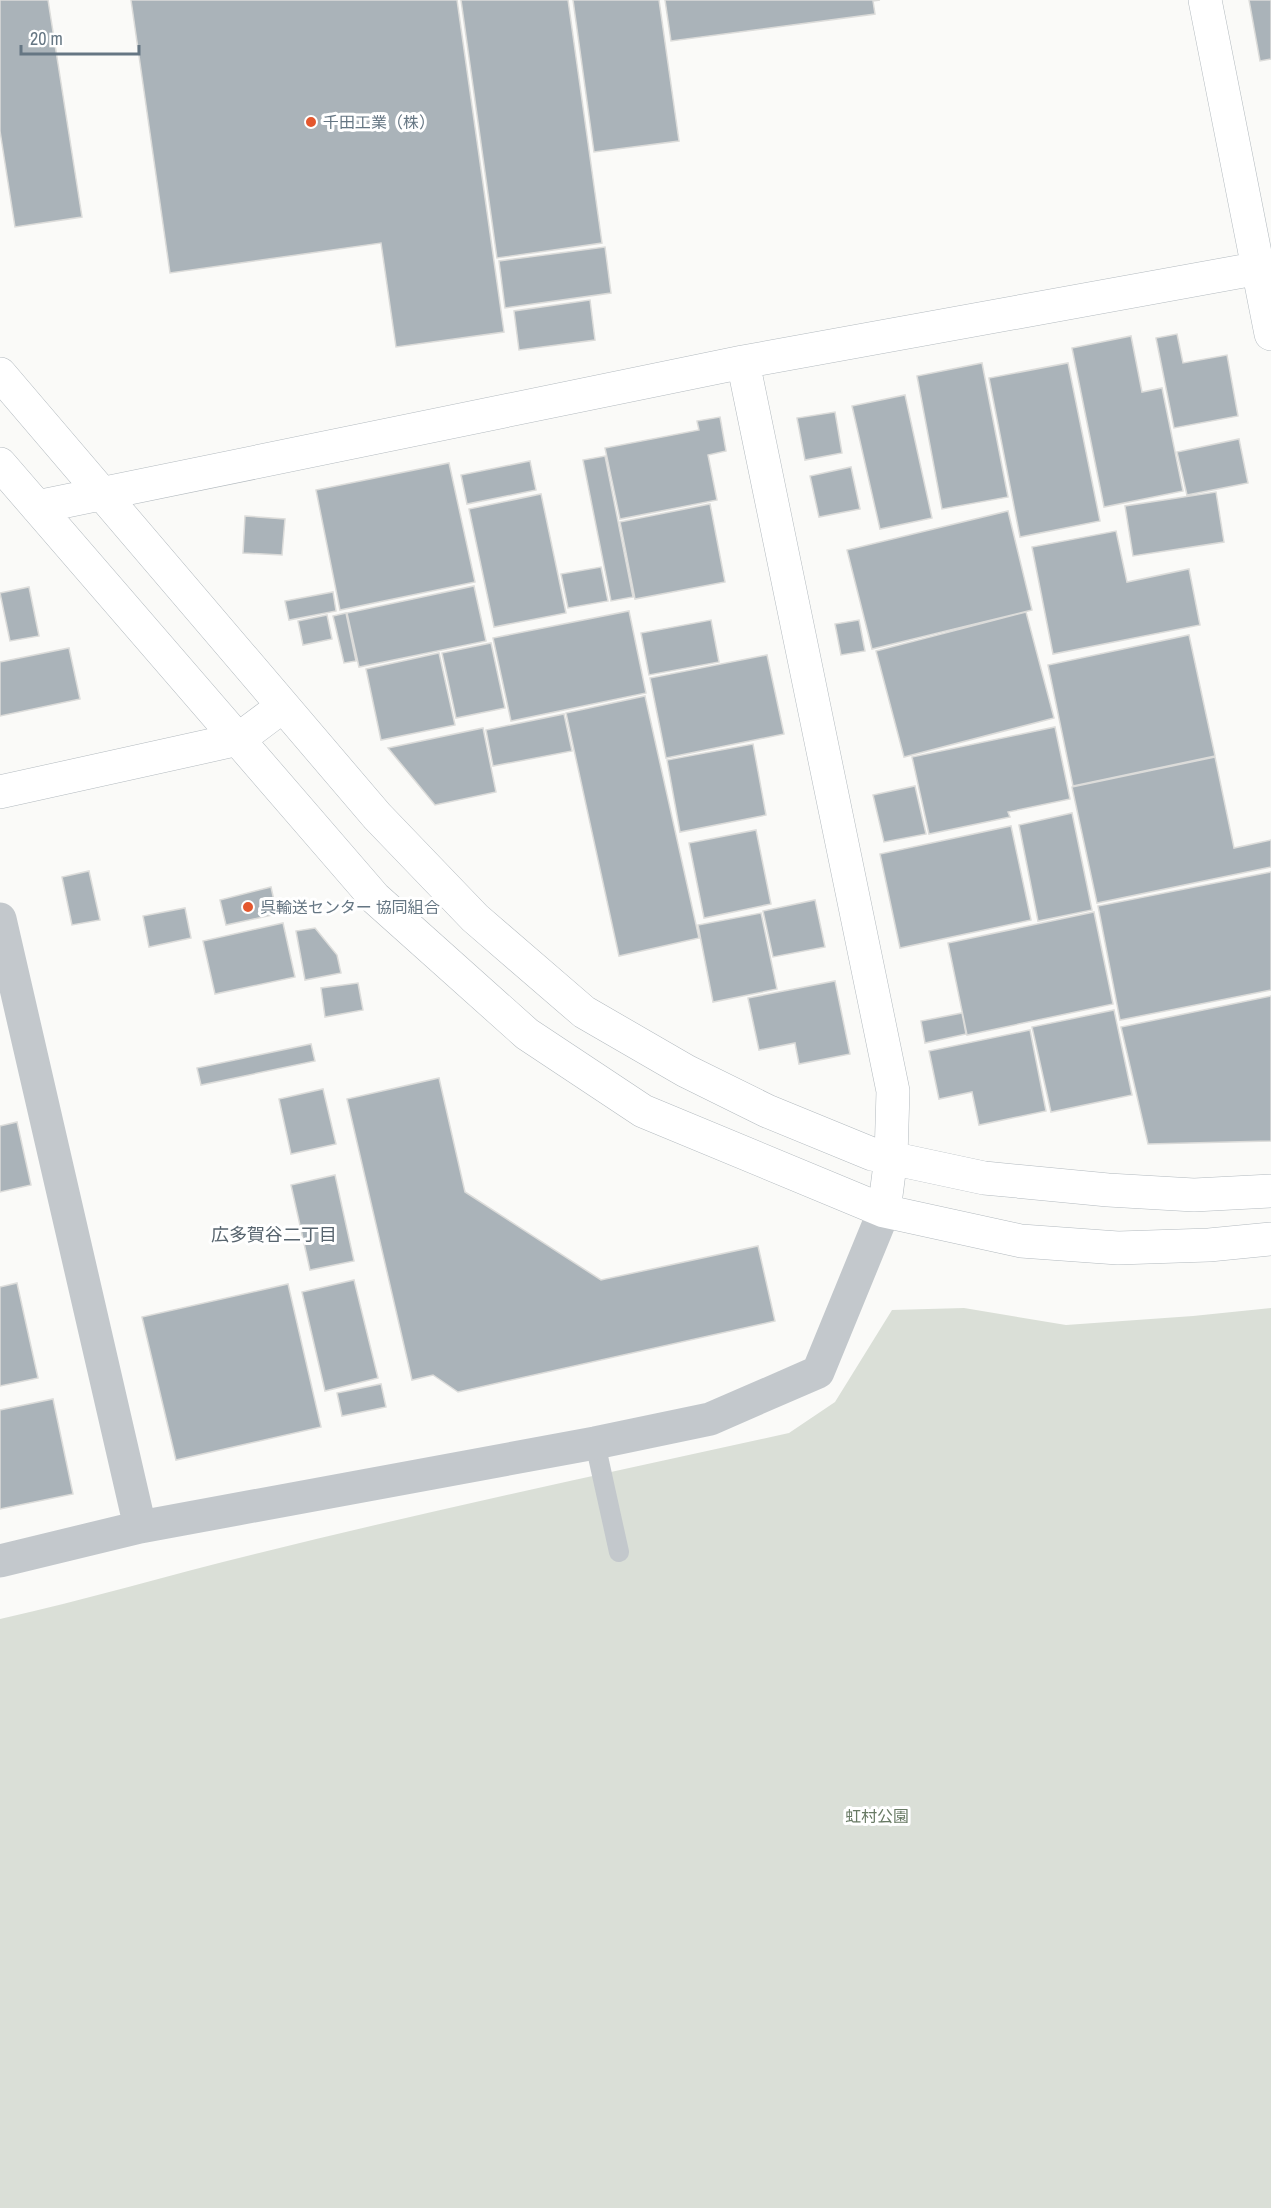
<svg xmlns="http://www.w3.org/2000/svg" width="1271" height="2208" font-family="'Archivo Narrow','Noto Sans JP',sans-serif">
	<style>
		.green { fill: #dadfd7 }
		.building { fill: #aab3b9; stroke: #dcdcda; stroke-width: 1.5 }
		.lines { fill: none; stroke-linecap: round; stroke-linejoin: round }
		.secondary-casing { stroke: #b3babf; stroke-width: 34 }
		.lane { stroke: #c3c8cc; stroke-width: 20 }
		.street { stroke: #c3c8cc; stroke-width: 33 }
		.secondary { stroke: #fff; stroke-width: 33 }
		.poi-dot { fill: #e4572e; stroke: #fff; stroke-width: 2 }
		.labels { text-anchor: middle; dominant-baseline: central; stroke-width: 6; stroke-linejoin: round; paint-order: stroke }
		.poi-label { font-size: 16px; fill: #657683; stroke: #fff; text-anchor: start }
		.park-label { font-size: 16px; fill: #687a64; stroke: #fff }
		.neighbourhood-label { font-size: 18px; fill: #57646e; stroke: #fff }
	</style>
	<rect width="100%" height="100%" fill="#fafaf8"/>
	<path class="green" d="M964,1308l102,17 127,-9 78,-8v900h-1271v-589c86,-19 169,-44 255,-65 177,-44 356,-82 534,-121l46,-31 57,-92z"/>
	<path class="building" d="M0,0h48l34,217 -67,10 -15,-96z
		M131,0h326l47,332 -108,15 -15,-104 -211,30z
		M461,0h107l34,243 -105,15z
		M573,0h86l20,141 -85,11z
		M665,0h215l-7,1 2,13 -204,27z
		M1249,0h22v59l-11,2z
		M605,247l6,46 -106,15 -6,-47z
		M590,300l5,40 -76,10 -5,-39z
		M1177,334l6,29 44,-8 11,61 -64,12 -18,-90z
		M1131,336l11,56 20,-4 21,103 -79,16 -32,-159z
		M982,363l26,134 -66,12 -25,-133z
		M1068,363l32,158 -80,16 -31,-159z
		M905,395l27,123 -52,11 -28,-123z
		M835,412l7,41 -37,7 -8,-42z
		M720,417l6,34 -18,4 9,45 -97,19 -15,-71 94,-18 -2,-9z
		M1239,439l9,44 -61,12 -10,-43z
		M605,456l28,141 -22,4 -28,-141z
		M530,461l6,29 -69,14 -6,-29z
		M449,463l26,119 -135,28 -24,-120z
		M851,467l9,42 -41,8 -9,-41z
		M1216,492l8,50 -91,14 -8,-50z
		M541,494l25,119 -72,14 -25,-118z
		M710,504l15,78 -90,17 -15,-77z
		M1008,511l24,99 -160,39 -25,-99z
		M245,516l40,3 -3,36 -39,-2z
		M1116,531l11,51 62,-13 11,56 -147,29 -21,-107z
		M601,567l7,34 -40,7 -7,-34z
		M474,586l12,55 -127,26 -12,-54z
		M29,587l10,49 -29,5 -10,-48z
		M333,592l3,19 -47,9 -4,-19z
		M629,611l17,82 -135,28 -18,-83z
		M1026,612l28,106 -150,39 -28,-106z
		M346,613l10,48 -12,2 -11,-47z
		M327,615l5,24 -29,6 -5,-24z
		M711,620l8,42 -70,13 -8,-42z
		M859,620l6,31 -24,4 -6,-31z
		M1189,635l26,121 -142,30 -25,-121z
		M491,643l14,65 -49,10 -14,-65z
		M69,648l11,51 -80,17v-54z
		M439,653l16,72 -74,15 -15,-71z
		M767,655l17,79 -118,24 -16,-80z
		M645,696l54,242 -80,18 -53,-243z
		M564,714l8,37 -79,15 -7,-36z
		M1055,727l15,72 -62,13 2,5 -81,17 -17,-77z
		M483,728l13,64 -61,13 -47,-57z
		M753,744l13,71 -86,17 -13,-72z
		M1215,757l19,91 37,-8v27l-174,36 -25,-116z
		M915,786l11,48 -42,8 -11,-47z
		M1072,813l20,97 -54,11 -19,-96z
		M1011,826l20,94 -131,28 -20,-94z
		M756,830l15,74 -67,14 -15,-75z
		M89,871l11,49 -28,5 -10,-48z
		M1271,872v118l-151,30 -22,-114z
		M271,887l6,27 -51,11 -6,-25z
		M815,900l10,47 -52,10 -10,-46z
		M185,908l6,30 -42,9 -6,-31z
		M1094,912l19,92 -146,31 -19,-92z
		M761,913l16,76 -64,13 -15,-77z
		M283,923l12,54 -80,17 -12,-53z
		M315,928l22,27 4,18 -36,7 -9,-49z
		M835,981l15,73 -51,10 -4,-21 -36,7 -11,-52z
		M358,983l5,27 -38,7 -4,-29z
		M1271,996v145l-123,3 -27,-117z
		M1114,1010l18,85 -81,17 -19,-85z
		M962,1013l4,21 -41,9 -4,-22z
		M1030,1030l16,81 -67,14 -7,-33 -33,7 -10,-48z
		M311,1044l4,17 -114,24 -4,-17z
		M439,1078l26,114 136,88 157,-34 17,75 -317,71 -25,-17 -21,5 -65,-281z
		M323,1089l13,55 -45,10 -12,-55z
		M17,1122l14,63 -31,7v-66z
		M335,1175l19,86 -44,9 -19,-85z
		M354,1280l24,98 -53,13 -23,-99z
		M17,1283l21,95 -38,8v-99z
		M288,1284l33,143 -145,33 -34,-143z
		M381,1384l5,23 -44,9 -5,-23z
		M53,1399l20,95 -73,15v-99z"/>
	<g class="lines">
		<g class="secondary-casing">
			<path id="secondary" d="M1205,0l66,334
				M743,362l150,729 -2,66 -7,54
				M0,374l377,442 98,102 109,94 102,59 81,40 105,43 112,24 124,12 86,5 77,-4
				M0,464l375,434 152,136 116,77 241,100 137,30 97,7 91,-3 62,-6
				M37,507l706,-145 528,-96
				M0,792l239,-53 44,-33"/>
		</g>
		<path class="lane" d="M595,1443l24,109"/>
		<path class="street" d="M0,919l140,608
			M0,1561l140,-34 455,-84 115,-24 108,-47 66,-161"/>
		<use href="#secondary" class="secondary"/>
	</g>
	<g class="poi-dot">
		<circle cx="311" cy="122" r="6"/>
		<circle cx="248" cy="907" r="6"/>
	</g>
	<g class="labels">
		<g class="poi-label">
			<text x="323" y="122">千田工業（株）</text>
			<text x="260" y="907">呉輸送センター 協同組合</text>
		</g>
		<g class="park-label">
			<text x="877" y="1816">虹村公園</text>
		</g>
		<g class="neighbourhood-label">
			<text x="274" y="1234">広多賀谷二丁目</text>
		</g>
	</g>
	<path d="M21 45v9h118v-9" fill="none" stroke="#657683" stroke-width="3"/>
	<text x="30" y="45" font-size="18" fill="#657683" stroke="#ffffff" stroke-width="4.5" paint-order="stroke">20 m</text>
</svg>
